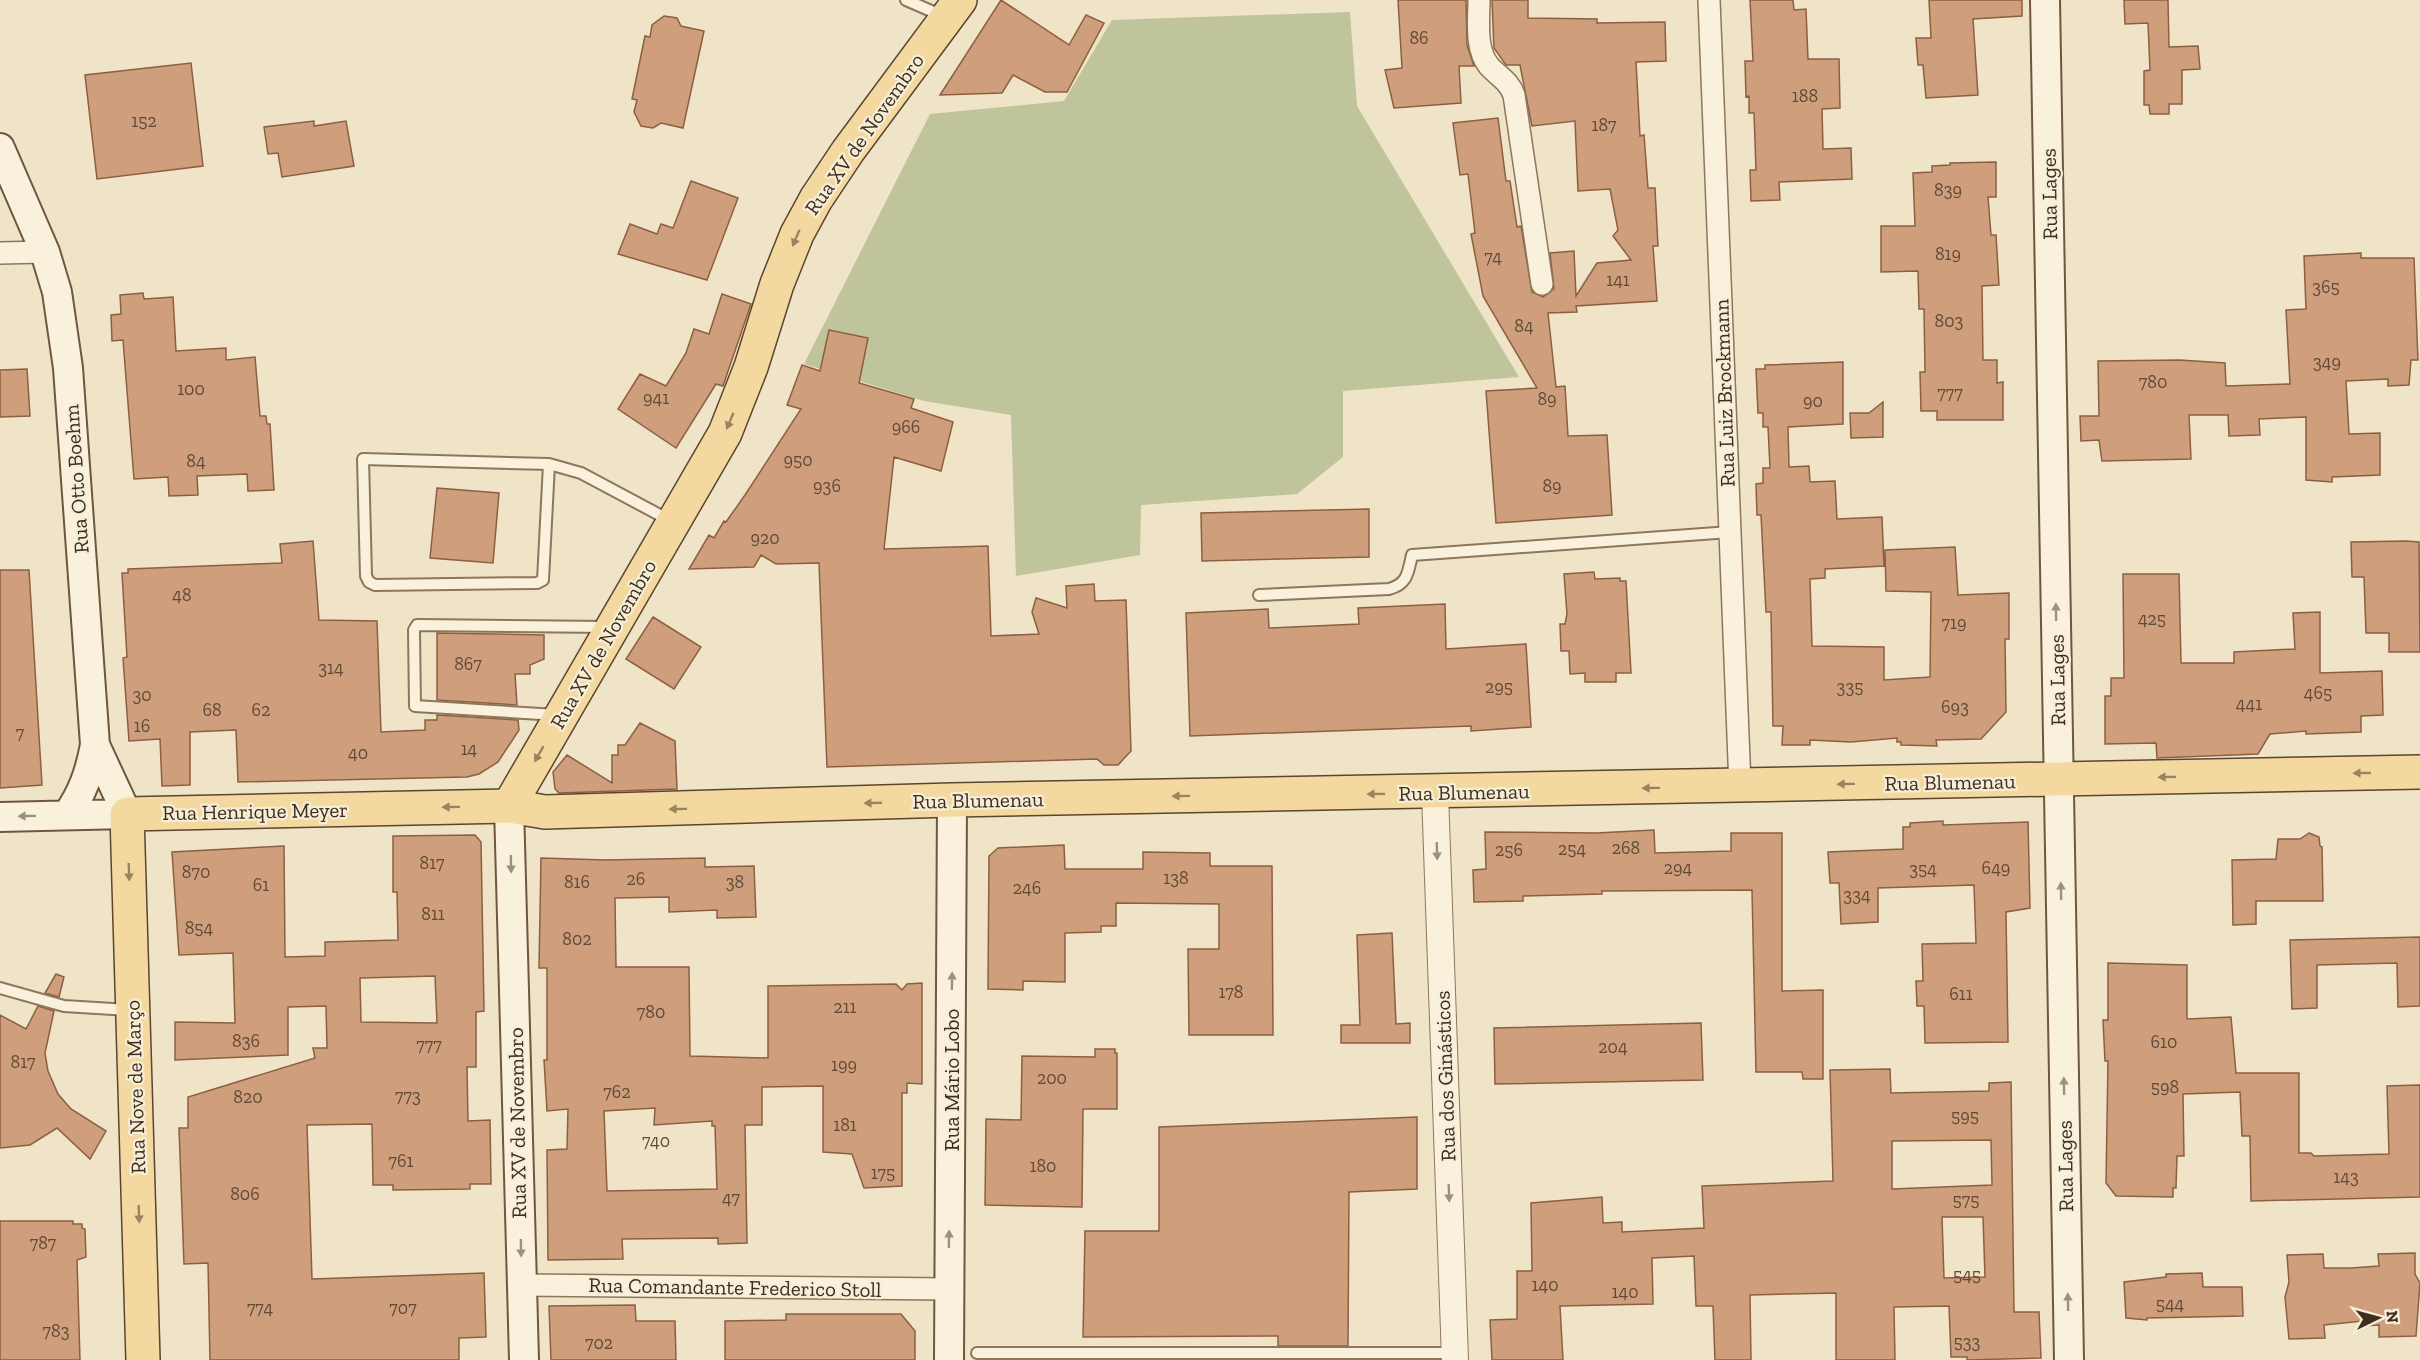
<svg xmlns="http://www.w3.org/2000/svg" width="2420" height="1360" font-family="'Zilla Slab',serif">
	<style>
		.cemetery { fill: #bfc49a }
		.building { fill: #cf9f7d; stroke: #8d5f41; stroke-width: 1.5; fill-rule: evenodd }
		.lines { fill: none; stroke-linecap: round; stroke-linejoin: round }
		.service-casing { stroke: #8d765c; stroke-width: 14 }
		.minor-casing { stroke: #8d765c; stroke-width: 24 }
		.tertiary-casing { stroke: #8d765c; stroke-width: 28 }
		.secondary-casing { stroke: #6f573f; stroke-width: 32 }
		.primary-casing { stroke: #5b4430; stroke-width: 36 }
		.service { stroke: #faf1dc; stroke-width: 10 }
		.minor { stroke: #faf1dc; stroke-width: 21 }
		.tertiary { stroke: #faf1dc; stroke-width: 26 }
		.secondary { stroke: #faf1dc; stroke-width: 28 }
		.primary { stroke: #f3d9a0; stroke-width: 33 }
		.oneway { fill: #988460 }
		.oneway2 { fill: #9c907e }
		.labels { text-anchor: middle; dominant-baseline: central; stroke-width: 4.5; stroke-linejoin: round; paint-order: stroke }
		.number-label { font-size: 18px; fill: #624a37 }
		.street-label { font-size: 21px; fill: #3d2e20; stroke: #f7eed8 }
	</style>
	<rect width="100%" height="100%" fill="#f0e4c8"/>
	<path class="cemetery" d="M1350,12l7,94 162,271 -176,14v66l-46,37 -156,11 -1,50 -124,21 -5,-161 -87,-14 -120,-37 126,-250 134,-13 48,-81z"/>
	<path class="building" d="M1001,0l68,45 17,-30 18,8 -37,69h-22l-32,-17 -11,18 -62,2z
		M1398,0h68l1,45 7,21h-15l2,37 -67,5 -9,-38 17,-2z
		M1492,0h36v18l69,1v4l68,-1 1,39 -30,1 4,74 4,-1 4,53h7l3,58h-5l4,55 -81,5 1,6 -29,1 8,74 9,-1 3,50 39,-1 5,80 -116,8 -10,-132 51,-3 -54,-92 -12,-62 4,-1 -7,-59 -8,1 -7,-52 45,-5 8,63h4l7,46 4,-1 11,66 11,5 11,-8 -4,-36 24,-2 2,45 21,-33 34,-3 -18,-24 5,-6 -8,-41 -32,2 -3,-70 -43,5 -12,-61h-14l-12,-17z
		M1750,0h43l1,10 12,-1 2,50h31l1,49 -18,1 1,40 28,-1 1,31 -73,3 1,18 -29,1 -1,-31h6l-2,-57h-5v-17l-3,1 -1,-36h8z
		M1929,0h93v16l-49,3 5,76 -52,3 -3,-33h-5l-2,-27h15z
		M2124,0h44l1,47 29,-1 2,23 -18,1v34h-13v10h-19l-1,-9h-5v-34l6,-1 -2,-47 -23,1z
		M664,16l13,2 4,8 23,5 -21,97 -22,-5 -8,5 -12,-2 -7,-14 3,-12 -5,-1 13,-63 5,1 2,-12z
		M191,63l12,103 -106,13 -12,-104z
		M314,121v5l32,-5 8,45 -72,11 -4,-24 -10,1 -4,-27z
		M1996,162v35h-8l3,38h5l3,50 -17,1 1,74h14v23l6,-1v38h-66v-9h-16l-1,-39h5l-1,-63h-5l-1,-38 -37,1v-46h34l-2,-53 19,-1v-6l18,-1v-2z
		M691,181l47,17 -31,82 -89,-26 12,-30 27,10 4,-10 12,4z
		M2361,253v5h53l4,102h-7l-2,25 -21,1v-7l-42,2 3,53 31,-1v42l-48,2v5l-26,-2v-63l-47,2 1,16 -31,1 -1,-21h-39l2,44 -89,2 -3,-21 -18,1 -1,-25h19l-1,-55 82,-1 45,3 1,23 64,-2 -4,-74 20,-1 -2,-53z
		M143,293l1,6 29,-2 3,54 50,-3v12l29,-3 5,59h6l1,8h3l4,66 -26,1 -1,-17 -50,2 1,19 -29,1 -1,-19 -34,2 -11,-139 -11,1 -1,-26 10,-1 -1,-19z
		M722,294l29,10 -28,82 -7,-2 -40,64 -58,-39 22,-35 26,12 20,-33 8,-24 15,5z
		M829,330l39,8 -9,45 55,16 -3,9 42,14 -12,49 -47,-14 -10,92 104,-3 3,90 48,-2 -7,-22 4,-14 31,10 -1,-22 28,-2 1,17 31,-1 5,151 -13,14h-14l-7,-6 -270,8 -8,-204 -43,1 -15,-9 -7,12 -65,2 20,-34 5,3 10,-17 2,1 19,-27 56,-86 -14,-4 15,-40 18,6z
		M1843,362v62l-55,3 1,40 20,-1 1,16 25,-1 2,38 45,-2 2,49 -59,3v9l-15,1 2,67 72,1v33l46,-3 1,-85 -45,-1 -1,-41 70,-3 3,48 51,-2v46h-4l1,73 -25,27 -45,1 1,6 -36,-1v-3h-4v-4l-46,4 -41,-2v5h-28l1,-19h-10l-2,-114h-5l-5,-97h-4l-1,-31 7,-1v-15h7l-2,-41h-5v-14h-5l-2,-44h9v-4z
		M27,369l3,47 -30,1v-47z
		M1883,402v35l-32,1 -1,-25h19z
		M437,488l62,5 -6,70 -63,-5z
		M1369,509v48l-167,4 -1,-48z
		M313,541l6,79 58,1 4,111 44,-2v-10h12v-5l81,5 1,10 -21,32 -19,12 -12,3 -229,5 -2,-52 -46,2v53l-28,1 -2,-47 -31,2 -6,-83 4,-1 -5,-84h6v-4l154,-6 -2,-19z
		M2406,541l13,1 1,110h-31v-19h-23l-2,-56h-12l-1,-35z
		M0,570h29l13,215 -42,3z
		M1594,572l1,7 25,-1v3h6l5,92h-15v9h-31v-9l-15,1 -1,-23h-8l-1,-27h5l2,-10 -3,-40z
		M2123,574h56l2,89h53v-11l61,-3 -2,-36 27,-1v61l62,-2 1,44 -22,1v16l-55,2v-3l-36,3 -12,20 -101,4 -1,-15 -51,1v-48h6v-18h13z
		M1445,604l1,45 80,-5 5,83 -60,4v-5l-281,10 -4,-123 82,-4 1,19 90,-4 -1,-16z
		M653,617l48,30 -27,42 -48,-30z
		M437,633l107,2v24l-14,6v9h-15l2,31 -80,-5z
		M640,723l35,18 2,48 -118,4 -4,-4 -2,-17 14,-17 45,28v-28h6v-10h7z
		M1943,821v4l85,-3 2,86 -24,4 2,130 -83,1 -1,-37h-7l-1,-25h7l-1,-37 54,-1 -2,-58 -96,3v34l-37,2 -2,-41h-9l-2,-31 75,-3v-22h7v-4z
		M1654,830l1,23 76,-2v-18h51v158l41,-1v89h-20l-1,-7h-46l-4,-182 -150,1v3l-79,2v5l-49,1 -1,-32 13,-1 -1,-37 111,1z
		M2309,833l10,4 1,9 2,1 1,54h-67v23l-23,1 -1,-65 44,-1 2,-20h22z
		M475,835l6,7 3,169 -8,1v55h-9l1,54 22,-1 1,64h-21v5l-77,1v-5h-20l-1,-61 -65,1 5,154 172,-6 2,64 -27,1v22h-249l-2,-97 -24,1 -5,-136h9v-31l127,-39 -2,-10h14l-1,-42 -38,1v48l-113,5v-38l60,1 -2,-70 -54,2 -7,-103 112,-6 1,111 40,-1v-14l73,-2 -1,-48h-4v-56zM435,976l2,47 -76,-1 -1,-44z
		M1064,845l1,24h78v-17l67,1v13h62l1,169h-84l-1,-86h31v-45l-103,-1v23h-15v6l-36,1v49l-42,-1v9l-35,-1 1,-133 9,-8z
		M541,858l65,2 99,-2v9l49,-1 2,51 -39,1v-8l-48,2v-15l-54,1 1,69h73l1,89 78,2v-72l128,-2 6,6 5,-6 15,-1v101l-15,-1v10h-5v93l-38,2 -12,-34 -29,-2v-66l-61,1v38h-17l2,118 -29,1v-6l-96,1 1,20 -75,1 -1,-110 20,-1 1,-40 -21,2 -3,-51h3v-92h-8zM655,1108l-1,17 58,-4v5h3l2,63 -110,2 -3,-80z
		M1392,933l4,91 14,-1v20h-69v-18h19l-3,-90z
		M2420,937v69l-22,1 -1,-44 -80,2v43l-25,1 -2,-69z
		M2108,963l79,2v54l44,-2 5,56h63v80h12l3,3 75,-2 -2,-68 33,-1v112l-169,4 -1,-65h-8l-2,-44 -57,2 1,62h-7l-1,32h-3v9l-57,-1 -10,-13 2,-122h-3l-2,-41h5z
		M56,974l8,3 -5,20 -14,-4z
		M38,1006l16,5 -9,42 3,18 10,23 13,15 35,22 -16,28 -33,-31 -27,17 -30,3v-133l26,14z
		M1701,1023l2,57 -208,4 -1,-56z
		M1095,1049h20v4h2v56h-34l-1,98 -97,-2 1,-86 35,1 1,-64 73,1z
		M1890,1069l1,24 98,-2v-8l22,-1 3,230h25l2,46 -74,2v-3h-16l-2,-51 -55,1 1,53h-59v-67l-86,2 1,65h-36l-2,-54h-17l-2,-50 -42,2 1,46 -93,2 3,54h-71l-2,-40 27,-1v-48h15l-1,-68 71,-6 1,26 19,-1v10l82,-4 -2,-42 131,-5 -3,-111zM1991,1140l1,45 -100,4v-48zM1942,1217h41l2,60 -41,1z
		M1417,1117v72l-68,3 -1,154h-70v-10l-195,1 2,-106h74v-104z
		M0,1221h73v3h9v4l3,1 1,28 -9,3 3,100h-80z
		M2415,1253v21l5,9 -4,53 -37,1v-12l-16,1v-5l-39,4 1,13 -36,1 -4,-42 4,-15 -2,-27 36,-1 1,14h27l28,-2 -1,-12z
		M2202,1273l1,14h39l1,29 -96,2v2l-21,-2 -2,-36 42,-5v-3z
		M635,1305l1,16h39l1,39h-125l-2,-54z
		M786,1314h115l14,17v29h-190v-39l61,-1z"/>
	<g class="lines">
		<g class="service-casing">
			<path id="service" d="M906,0l39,17
				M549,464l-6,116 -6,3 -162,2 -6,-3 -3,-6 -3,-117 186,5 32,9 90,48
				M1259,595l130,-6c19,-5 19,-17 23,-34l318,-23
				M557,715l-142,-9 -1,-76 3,-5 191,2
				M0,988l64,18 65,4
				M977,1353h478"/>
		</g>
		<g class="minor-casing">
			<path id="minor" d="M1479,0c0,21 -4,49 10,66 10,11 20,15 25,29l28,189
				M1709,0l31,786
				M0,253l45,-1
				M521,1285l428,4"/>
		</g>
		<g class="tertiary-casing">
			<path id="tertiary" d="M1435,793l20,567"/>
		</g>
		<g class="secondary-casing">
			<path id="secondary" d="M2045,0l24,1360
				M0,148l45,104 12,40 11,76 27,377 32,69 -127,3
				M509,806l15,554
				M67,815c16,-22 23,-44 28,-70
				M949,1360l3,-560"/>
		</g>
		<g class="primary-casing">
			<path id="primary" d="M509,806l216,-373 26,-66 26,-83 20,-50 19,-35 32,-48 112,-151
				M143,1360l-16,-546 382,-8 36,6 407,-12 1468,-28"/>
		</g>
		<use href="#service" class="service"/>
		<use href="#minor" class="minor"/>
		<use href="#tertiary" class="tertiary"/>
		<use href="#secondary" class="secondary"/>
		<use href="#primary" class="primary"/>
	</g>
	<defs><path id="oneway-solid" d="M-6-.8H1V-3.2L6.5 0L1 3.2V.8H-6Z" transform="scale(1.5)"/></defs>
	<g class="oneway">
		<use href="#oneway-solid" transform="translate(796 238) rotate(113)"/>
		<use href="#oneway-solid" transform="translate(730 421) rotate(113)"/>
		<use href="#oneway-solid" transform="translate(539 754) rotate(120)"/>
		<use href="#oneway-solid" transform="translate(2362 773) rotate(179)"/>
		<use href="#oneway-solid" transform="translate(2167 777) rotate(179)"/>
		<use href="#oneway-solid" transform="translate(1846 784) rotate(179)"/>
		<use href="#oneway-solid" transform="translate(1651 788) rotate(179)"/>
		<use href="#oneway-solid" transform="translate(1376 794) rotate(179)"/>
		<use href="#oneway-solid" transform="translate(1181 796) rotate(179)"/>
		<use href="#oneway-solid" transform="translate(873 803) rotate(178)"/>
		<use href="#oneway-solid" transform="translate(451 807) rotate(179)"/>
		<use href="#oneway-solid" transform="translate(678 809) rotate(179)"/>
		<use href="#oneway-solid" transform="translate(129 872) rotate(88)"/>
		<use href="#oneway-solid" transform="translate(139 1214) rotate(88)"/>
	</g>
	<g class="oneway2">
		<use href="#oneway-solid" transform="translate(2056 612) rotate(-91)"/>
		<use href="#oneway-solid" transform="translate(27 816) rotate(179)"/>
		<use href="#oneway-solid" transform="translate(1437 851) rotate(88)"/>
		<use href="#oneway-solid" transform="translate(511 864) rotate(89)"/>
		<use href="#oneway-solid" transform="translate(2061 891) rotate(-91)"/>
		<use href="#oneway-solid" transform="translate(952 981) rotate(-89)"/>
		<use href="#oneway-solid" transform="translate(2064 1086) rotate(-91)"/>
		<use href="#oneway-solid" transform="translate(1449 1193) rotate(88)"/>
		<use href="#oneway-solid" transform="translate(949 1239) rotate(-89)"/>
		<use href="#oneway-solid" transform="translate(521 1248) rotate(89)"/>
		<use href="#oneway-solid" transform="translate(2068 1302) rotate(-91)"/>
	</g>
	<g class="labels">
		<g class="number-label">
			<text x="1419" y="38">86</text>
			<text x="1805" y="96">188</text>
			<text x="144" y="121">152</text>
			<text x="1604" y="125">187</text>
			<text x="1948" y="190">839</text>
			<text x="1948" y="254">819</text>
			<text x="1493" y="257">74</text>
			<text x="1618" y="280">141</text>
			<text x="2326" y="287">365</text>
			<text x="1949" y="321">803</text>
			<text x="1524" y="326">84</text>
			<text x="2327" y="362">349</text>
			<text x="2153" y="382">780</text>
			<text x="191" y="389">100</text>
			<text x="1950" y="393">777</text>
			<text x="656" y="398">941</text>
			<text x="1547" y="399">89</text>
			<text x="1813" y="401">90</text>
			<text x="906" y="427">966</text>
			<text x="798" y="460">950</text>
			<text x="196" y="461">84</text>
			<text x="827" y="486">936</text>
			<text x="1552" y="486">89</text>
			<text x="765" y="538">920</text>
			<text x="182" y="595">48</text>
			<text x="2152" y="619">425</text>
			<text x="1954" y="623">719</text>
			<text x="468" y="664">867</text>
			<text x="331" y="668">314</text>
			<text x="1499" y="687">295</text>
			<text x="1850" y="687">335</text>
			<text x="2318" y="693">465</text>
			<text x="142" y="695">30</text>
			<text x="2249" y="704">441</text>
			<text x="1955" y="707">693</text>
			<text x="212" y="710">68</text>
			<text x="261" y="710">62</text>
			<text x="142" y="726">16</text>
			<text x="20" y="733">7</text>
			<text x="469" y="749">14</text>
			<text x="358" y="753">40</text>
			<text x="1626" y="848">268</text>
			<text x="1572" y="849">254</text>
			<text x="1509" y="850">256</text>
			<text x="432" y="863">817</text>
			<text x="1678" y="868">294</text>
			<text x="1996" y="868">649</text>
			<text x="1923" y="869">354</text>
			<text x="196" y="872">870</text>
			<text x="1176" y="878">138</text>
			<text x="636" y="879">26</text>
			<text x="577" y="882">816</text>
			<text x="735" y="882">38</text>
			<text x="261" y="885">61</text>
			<text x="1027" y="888">246</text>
			<text x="1857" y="895">334</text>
			<text x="433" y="914">811</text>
			<text x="199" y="928">854</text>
			<text x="577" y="939">802</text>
			<text x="1231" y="992">178</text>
			<text x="1961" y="994">611</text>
			<text x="845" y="1007">211</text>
			<text x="651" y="1012">780</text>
			<text x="246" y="1041">836</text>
			<text x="2164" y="1042">610</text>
			<text x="429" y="1045">777</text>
			<text x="1613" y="1047">204</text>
			<text x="23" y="1062">817</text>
			<text x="844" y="1065">199</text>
			<text x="1052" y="1078">200</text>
			<text x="2165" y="1087">598</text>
			<text x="617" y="1092">762</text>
			<text x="408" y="1096">773</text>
			<text x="248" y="1097">820</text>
			<text x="1965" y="1116">595</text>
			<text x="845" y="1125">181</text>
			<text x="656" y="1141">740</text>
			<text x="401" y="1161">761</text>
			<text x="1043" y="1166">180</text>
			<text x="883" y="1173">175</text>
			<text x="2346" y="1177">143</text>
			<text x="245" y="1194">806</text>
			<text x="731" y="1198">47</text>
			<text x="1966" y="1200">575</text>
			<text x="43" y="1243">787</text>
			<text x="1967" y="1275">545</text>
			<text x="1545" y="1285">140</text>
			<text x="1625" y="1292">140</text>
			<text x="2170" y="1304">544</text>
			<text x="260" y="1308">774</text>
			<text x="403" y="1308">707</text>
			<text x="56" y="1331">783</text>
			<text x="1967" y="1342">533</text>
			<text x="599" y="1343">702</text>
		</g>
		<g class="street-label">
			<text transform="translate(864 134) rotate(-55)">Rua XV de Novembro</text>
			<text transform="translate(2049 194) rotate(-91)">Rua Lages</text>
			<text transform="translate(1724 393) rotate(-92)">Rua Luiz Brockmann</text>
			<text transform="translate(76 479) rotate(-94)">Rua Otto Boehm</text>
			<text transform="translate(603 644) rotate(-60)">Rua XV de Novembro</text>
			<text transform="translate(2057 680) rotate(-91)">Rua Lages</text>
			<text transform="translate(1950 782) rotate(-1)">Rua Blumenau</text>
			<text transform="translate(1464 792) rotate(-1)">Rua Blumenau</text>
			<text transform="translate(978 800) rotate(-1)">Rua Blumenau</text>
			<text transform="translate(255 811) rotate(-1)">Rua Henrique Meyer</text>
			<text transform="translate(1445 1076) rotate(-92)">Rua dos Ginásticos</text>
			<text transform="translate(951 1080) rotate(-90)">Rua Mário Lobo</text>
			<text transform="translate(135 1087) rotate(-92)">Rua Nove de Março</text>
			<text transform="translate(517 1123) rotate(-91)">Rua XV de Novembro</text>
			<text transform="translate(2065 1166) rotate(-91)">Rua Lages</text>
			<text transform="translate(735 1287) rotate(1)">Rua Comandante Frederico Stoll</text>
		</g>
	</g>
	<g transform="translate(2378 1318) rotate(85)" stroke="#f7eed8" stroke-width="4.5" paint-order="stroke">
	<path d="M0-4.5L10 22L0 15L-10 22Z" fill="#3d2e20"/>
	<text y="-9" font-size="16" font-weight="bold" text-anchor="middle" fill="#3d2e20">N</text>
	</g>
</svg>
